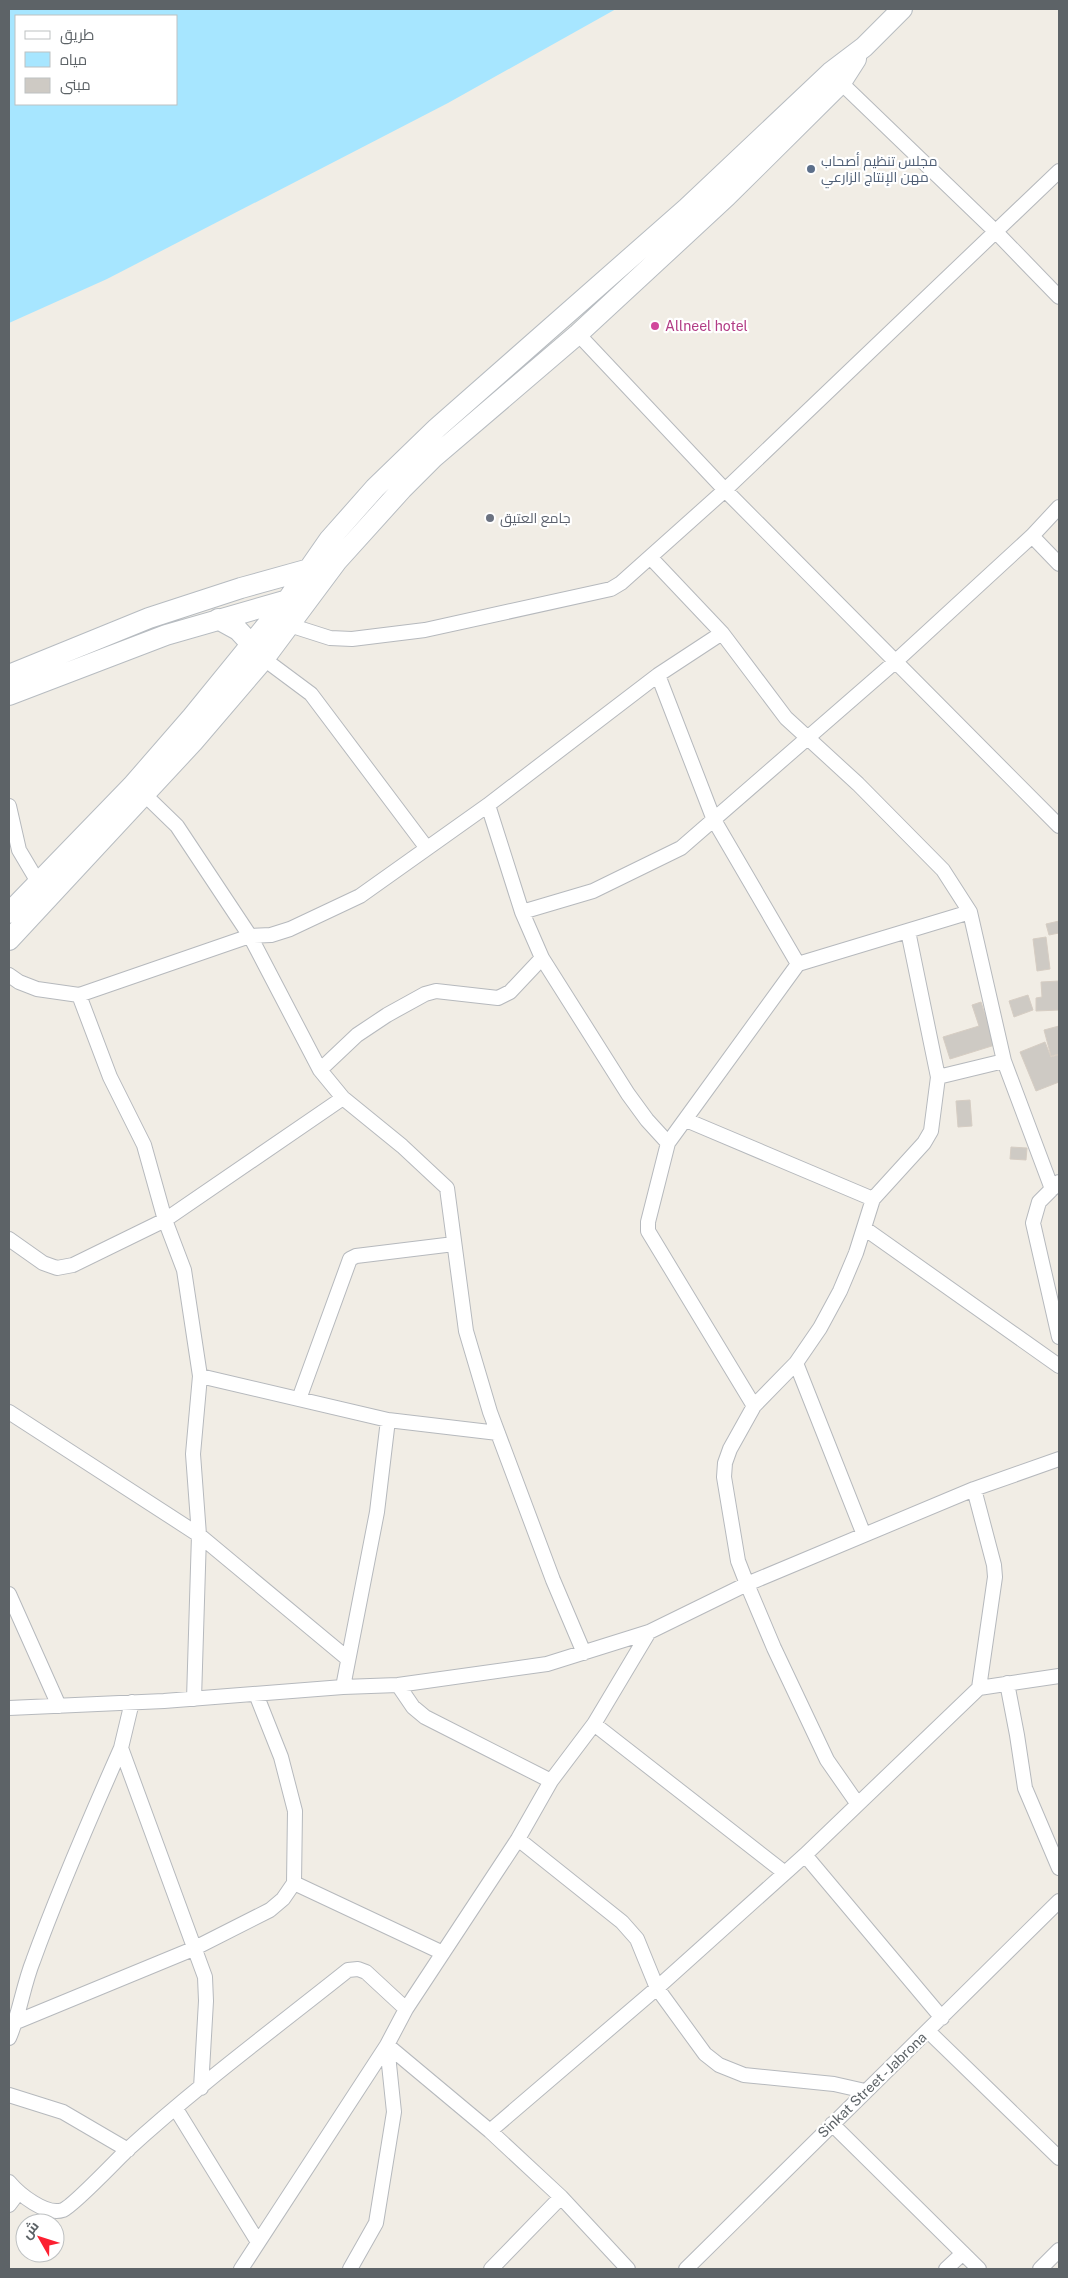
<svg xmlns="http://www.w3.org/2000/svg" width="1068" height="2278" font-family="'Public Sans',Cairo,sans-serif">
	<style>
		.water { fill: #a7e6ff; fill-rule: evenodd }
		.building { fill: #cecac4; stroke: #d6cdc3 }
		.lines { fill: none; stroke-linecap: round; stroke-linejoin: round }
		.street-casing { stroke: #b6b9bd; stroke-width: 16 }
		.secondary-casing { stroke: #b7bcc1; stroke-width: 22 }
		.street { stroke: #fff; stroke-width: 14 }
		.secondary { stroke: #fff; stroke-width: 20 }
		.service-dot { fill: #5c6f8a; stroke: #fff; stroke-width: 2 }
		.hotel-dot { fill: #d1479c; stroke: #fff; stroke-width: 2 }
		.worship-dot { fill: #6b7280; stroke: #fff; stroke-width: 2 }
		.labels { text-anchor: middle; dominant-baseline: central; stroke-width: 4.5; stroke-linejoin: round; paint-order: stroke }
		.service-label { font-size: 14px; fill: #4e5e75; stroke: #fff; text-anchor: start }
		.hotel-label { font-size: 14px; fill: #b23c85; stroke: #fff; text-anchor: start }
		.worship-label { font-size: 14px; fill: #5b616d; stroke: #fff; text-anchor: start }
		.street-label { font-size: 14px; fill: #5d6367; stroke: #fff }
	</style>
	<rect width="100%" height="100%" fill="#f1ede5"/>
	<path class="water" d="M9,9h607l-168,94 -341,176 -98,44zM16,16h160v88h-160z"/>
	<path class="building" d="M1059,921v12l-10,2 -3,-11z
		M1046,937l4,32 -13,2 -4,-32z
		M1059,981v29l-23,1v-13l6,-1 -1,-15z
		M1028,995l5,15 -19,7 -5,-16z
		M981,1002l14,43 -45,14 -7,-22 36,-11 -7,-21z
		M1059,1026v28l-8,2 -7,-26z
		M1045,1042l6,15 7,-2 1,3v24l-23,9 -16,-39z
		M970,1100l2,26 -14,1 -2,-26z
		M1011,1147l16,1 -1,12 -16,-1z"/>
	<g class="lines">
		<g class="street-casing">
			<path id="street" d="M835,77l161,155 63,65
				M578,334l147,156 334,336
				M1032,536l27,28
				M650,557l72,76 64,85 72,66 85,86 27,42 34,149 -66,16 -7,54 -7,12 -51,56 -17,54 -16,38 -20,37 -24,35 -42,43 -24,43 -5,14 -1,14 14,84 9,23 27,64 53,112 30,43
				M283,623l47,15 22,1 73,-9 186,-41 10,-6 104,-93 334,-319
				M258,652l6,7 47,35 115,153
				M658,675l56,145 84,144
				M145,795l32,31 73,110 70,134 23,28 59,48 45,42 19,143 24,81 63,168 31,73
				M488,805l34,107 20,46 86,136 19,26 21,23
				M9,806l10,44 19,32
				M522,912l71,-21 88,-43 215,-187 136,-125 27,-29
				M908,931l30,146
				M9,975l10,7 18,7 42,6 171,-59 21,-1 19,-6 70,-33 128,-91 170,-130 64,-42
				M79,995l31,82 34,68 21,75 19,50 16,106 -7,78 6,81 -5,164
				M1004,1061l48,128
				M320,1070l37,-35 30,-20 38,-21 11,-3 62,7 12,-6 32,-34
				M686,1120l187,79
				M1059,1182l-20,20 -6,21 26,114
				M864,1228l195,138
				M9,1239l34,24 14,5 16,-3 92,-45 178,-122
				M796,1363l68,172
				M200,1376l188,44 110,13
				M299,1399l51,-140 6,-3 98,-12
				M754,1406l-106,-175v-9l20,-79 130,-179 172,-52
				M9,1412l190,123 149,124
				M9,1594l50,112
				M1007,1683l10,52 8,53 34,80
				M398,1685l15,22 12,10 126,64
				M343,1687l34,-175 11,-92
				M979,1688l80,-12
				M132,1702l-11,46 84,229 1,24 -5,87
				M9,1708l155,-7 179,-14 55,-2 149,-21 102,-32 98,-48 227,-95 85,-30
				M594,1724l191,149
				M518,1839l104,83 15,17 20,49 48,66 14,11 25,10 90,9 31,7
				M805,1855l137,163
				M294,1883l149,70
				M16,2022l177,-73 77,-39 13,-11 11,-16 1,-72 -14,-54 -25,-63
				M928,2031l131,127
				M9,2038c11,-25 14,-52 24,-77 26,-72 57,-143 88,-213
				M387,2045l103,86 71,66 67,72
				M9,2095l54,17 65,38
				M176,2109l82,133
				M832,2124l147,145
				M490,2131l167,-143 148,-133 174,-167 16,-111 -1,-12 -20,-76
				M9,2182c10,12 37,34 54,28 10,-4 53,-49 64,-60 70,-64 147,-121 221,-180l10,-1 8,3 40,37
				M9,2205l9,-12
				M241,2269l146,-224 19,-36 112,-170 33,-58 43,-57 55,-92
				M350,2269l26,-46 18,-111 -7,-67
				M491,2269l70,-72
				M686,2269l373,-368
				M946,2269l17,-16
				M1040,2269l19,-19"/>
		</g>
		<g class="secondary-casing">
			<path id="secondary" d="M218,619l20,11 14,15
				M9,675l140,-57 92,-30 72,-20
				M9,695l157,-60 125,-36
				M9,913l123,-127 60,-69 96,-118 41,-59 46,-52 62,-60 250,-220 144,-136 33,-25 38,-38
				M9,940l184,-198 71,-83 73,-98 65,-72 31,-31 145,-124 148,-137 114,-113 16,-25"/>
		</g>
		<use href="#street" class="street"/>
		<use href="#secondary" class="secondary"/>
	</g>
	<circle class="service-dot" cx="811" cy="169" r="5"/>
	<circle class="hotel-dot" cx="655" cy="326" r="5"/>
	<circle class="worship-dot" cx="490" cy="518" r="5"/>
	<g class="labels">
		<g class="service-label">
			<text x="821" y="161">مجلس تنظيم أصحاب<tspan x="821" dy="16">مهن الإنتاج الزارعي</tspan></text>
		</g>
		<g class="hotel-label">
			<text x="665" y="326">Allneel hotel</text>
		</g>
		<g class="worship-label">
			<text x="500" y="518">جامع العتيق</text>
		</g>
		<g class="street-label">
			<text transform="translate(872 2085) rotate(-44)">Sinkat Street - Jabrona</text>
		</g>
	</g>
	<rect width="1068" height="2278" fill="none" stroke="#5d6367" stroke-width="20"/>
	<rect x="15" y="15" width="162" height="90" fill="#ffffff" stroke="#bec1c2"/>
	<rect x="25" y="31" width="25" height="8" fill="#ffffff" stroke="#bec1c2"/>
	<text x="60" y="40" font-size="15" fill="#5d6367">طريق</text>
	<rect x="25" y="52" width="25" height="15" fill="#a7e6ff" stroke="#bec1c2"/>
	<text x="60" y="65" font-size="15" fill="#5d6367">مياه</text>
	<rect x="25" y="78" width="25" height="15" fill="#cecac4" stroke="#bec1c2"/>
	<text x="60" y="90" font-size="15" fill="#5d6367">مبنى</text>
	<g transform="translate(40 2238) rotate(309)"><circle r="24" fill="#ffffff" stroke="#bec1c2"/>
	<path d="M0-4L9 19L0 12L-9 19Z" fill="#fc2031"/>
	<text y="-8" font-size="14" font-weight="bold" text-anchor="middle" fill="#5d6367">ش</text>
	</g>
</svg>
